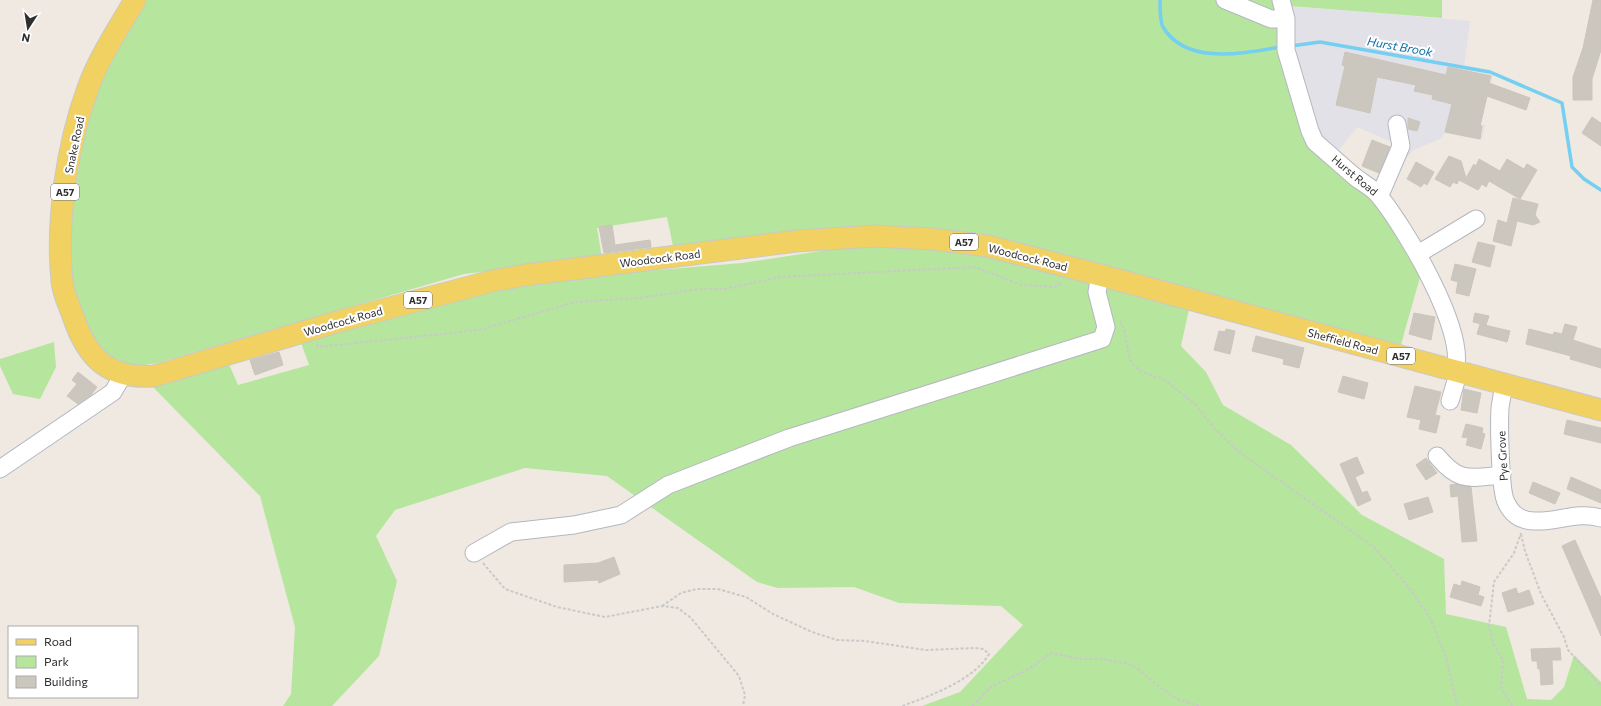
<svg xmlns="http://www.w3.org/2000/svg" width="1601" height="706" font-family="Commissioner,sans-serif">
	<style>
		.industrial { fill: #e3e1e8 }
		.green { fill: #b6e59e }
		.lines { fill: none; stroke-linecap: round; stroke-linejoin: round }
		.stream { stroke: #75cff0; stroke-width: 3.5 }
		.building { fill: #cbc7bf; stroke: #cbc5ba }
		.minor-casing { stroke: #b4b7c1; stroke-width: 19 }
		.major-casing { stroke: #c9c9c9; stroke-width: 23 }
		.path { stroke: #c9c9c9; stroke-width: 2; stroke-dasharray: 3 2; stroke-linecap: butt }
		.minor { stroke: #fff; stroke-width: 17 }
		.major { stroke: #f2d163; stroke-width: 21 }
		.labels { text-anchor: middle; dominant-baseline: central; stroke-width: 4; stroke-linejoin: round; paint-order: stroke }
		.shield { fill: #fff; stroke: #6d6d6d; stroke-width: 1 }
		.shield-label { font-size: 10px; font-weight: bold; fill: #2e2e2e }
		.street-label { font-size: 11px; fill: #2e2e2e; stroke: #fff }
		.water-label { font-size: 12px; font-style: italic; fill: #0d6fa3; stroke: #fff }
	</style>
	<rect width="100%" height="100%" fill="#efe9e1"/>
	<path class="industrial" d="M1290,6l180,15 -6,47 29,7 -12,49 4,1 -3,15 -38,-7 -2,5 -28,12 -13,14 -12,32 -9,-12 14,-41 -37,-16 -21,27 -21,-26 -24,-80z"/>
	<path class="green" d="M142,0h1133l24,118 78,86 43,73 -20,71 -401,-109 -326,7 -6,-29 -70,11 5,30 -138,16 -307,89 -24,4 -21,-6 -22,-20 -20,-58 1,-60 12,-86 9,-44z
		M1286,0h156v18l-152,-12z
		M874,243l116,12 199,54 -8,37 25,26 17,33 68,40 71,70 82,44 2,55 60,13 21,72 24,1 13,-13 10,-32 27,27v24h-679l38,-14 63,-67 -22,-19 -102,-3 -45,-16 -76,1 -21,-6 -150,-106 -82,-8 -130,42 -19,26 21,45 -18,75 -47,50h-49l8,-12 4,-67 -35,-131 -109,-111 77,-23 10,23 71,-20 -9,-25 150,-44 147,-21 145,-12z
		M54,342l2,25 -16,32 -27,-5 -13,-28v-7z"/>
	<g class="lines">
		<path class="stream" d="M1160,0c0,8 0,21 3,27 23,39 81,26 118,20
			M1291,46l29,-4 170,30 72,31 10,64 12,12 17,11"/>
	</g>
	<path class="building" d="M1593,0h8v50l-9,29v21h-19v-23l10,-29z
		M1345,52l101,23 2,-8 43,9 -2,7 41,15 -4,12 -39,-14 -7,30h2l-2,13 -35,-7 7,-28 -20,-5 1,-4 -19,-4 2,-6 -39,-8 -7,36 -34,-8 9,-39 -3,-1z
		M1592,117l9,6v23l-19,-13z
		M1408,118l12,4 -3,9 -9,-2z
		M1372,140l18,7 -11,26 -17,-7z
		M1449,156l12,5 5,17 8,-14 2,2 3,-7 21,12 7,-12 17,10 3,-5 10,6 -17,29 -31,-18 -3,6 -4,-3 -4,6 -19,-10 -2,4 -4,-2 -3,5 -15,-8z
		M1416,162l18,10 -7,13 -3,-2 -3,4 -14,-8z
		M1513,198l25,6 -3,11 5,7 -7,3 -16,-4 -6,25 -18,-5 5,-21 9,3z
		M612,225l3,20 35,-5 1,7 -47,6 -5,-26z
		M1478,242l17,4 -5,21 -18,-5z
		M1455,264l21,5 -7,27 -13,-3 2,-11 -7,-2z
		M1414,313l21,4 -4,23 -22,-6z
		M1475,313l14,3 -3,9 -13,-3z
		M1480,324l30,7 -3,11 -30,-8z
		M1565,324l12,3 -4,13 28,9v19l-31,-9 1,-3 -45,-12 3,-15 24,6 1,-3 8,2z
		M1226,329l9,2 -5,23 -16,-4 5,-19 6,1z
		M1256,336l48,12 -5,20 -16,-4 1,-5 -32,-8z
		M279,352l4,13 -28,10 -5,-15z
		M78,372l19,15 -6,8 -13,9 -11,-8 10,-12 -5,-4z
		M1343,376l25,7 -4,16 -26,-7z
		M1415,386l26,6 -6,23 5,1 -4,17 -17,-4 2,-9 -14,-3z
		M1464,389l17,4 -4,20 -16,-3z
		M1567,420l34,8v15l-37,-9z
		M1466,424l17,4 -1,5 3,1 -4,15 -15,-4 2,-7 -6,-1z
		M1357,457l7,16 -9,4 7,16 5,-2 4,9 -13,6 -18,-42z
		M1426,458l11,15 -11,7 -10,-15z
		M1571,477l30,13v13l-34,-14z
		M1533,482l27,11 -5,11 -26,-11z
		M1456,484l15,3 6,54 -15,1 -4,-46 -7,1 -1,-12z
		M1428,497l5,15 -24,8 -5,-16z
		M1575,540l26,58v38l-39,-90z
		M614,557l6,17 -21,9 -1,-3 -34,2v-17l34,-2z
		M1462,581l18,6 -2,8 6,2 -3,9 -31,-9 4,-13 7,2z
		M1516,588l2,6 11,-4 5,14 -26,8 -6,-19z
		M1560,648l1,12h-9l1,24 -12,1 -1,-16h-2l-1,-8h-5l-1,-12z"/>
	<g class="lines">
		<g class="minor-casing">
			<path id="minor" d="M1225,0l46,19h15
				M1281,0l5,19v31l24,81 5,11c13,11 26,23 39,34 8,7 20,12 26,21 25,31 87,134 75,173
				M1380,195l21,-49 -4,-22
				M1418,254l58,-35
				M1504,384c-1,8 -3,16 -4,24 -1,15 0,83 6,94 6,13 15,19 29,19 23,1 43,-10 66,-3
				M1450,401l9,-30
				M1437,456c22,27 32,22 65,19
				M0,469l113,-77 10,-17
				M474,553l37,-21 63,-7 47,-10 47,-30 121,-47 313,-99 4,-12 -9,-35 3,-17"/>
		</g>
		<g class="major-casing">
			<path id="major" d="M135,0c-16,28 -36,57 -47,88 -21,57 -32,132 -26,193 1,12 7,24 11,35 14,42 35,63 81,60l186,-55 152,-40 33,-6 272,-34 77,-5 58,3 56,7 112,29 501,135"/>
		</g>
		<path class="path" d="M1120,321l4,8 6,31 10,11 25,9 31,25 18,23 25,24 135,95 36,42 20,29 16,39 11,49
			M317,344l1,3 161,-17 96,-28 64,-4 60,-9h26l55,-12 196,-10 45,18 33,2 8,-4
			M1521,534l4,17 16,43 23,43 4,13 33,36
			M483,563l22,26 52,18 48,10 57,-11 16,2 13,10 48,58 6,19 -2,11
			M662,606l19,-13 16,-4h21l28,8 27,17 39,18 25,8 28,1 61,9 49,-2 8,1 6,5c-15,26 -59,42 -87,52
			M972,706l19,-19 38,-18 22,-16 30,6h21l31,6 27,22 17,12 22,7
			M1512,706l-11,-19 2,-27 -10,-17 -4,-17 5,-44 20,-29 7,-20"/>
		<use href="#minor" class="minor"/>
		<use href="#major" class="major"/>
	</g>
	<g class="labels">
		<g class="shield">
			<rect x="51" y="184" width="28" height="16" rx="3"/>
			<rect x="950" y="234" width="28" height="16" rx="3"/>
			<rect x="404" y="292" width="28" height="16" rx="3"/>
			<rect x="1387" y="348" width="28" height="16" rx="3"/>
		</g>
		<g class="shield-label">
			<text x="65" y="192">A57</text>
			<text x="964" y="242">A57</text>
			<text x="418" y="300">A57</text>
			<text x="1401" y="356">A57</text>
		</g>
		<g class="street-label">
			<text transform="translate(74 145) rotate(-78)">Snake Road</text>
			<text transform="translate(1355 175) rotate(40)">Hurst Road</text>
			<text transform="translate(1028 257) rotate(14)">Woodcock Road</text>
			<text transform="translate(660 258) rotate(-7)">Woodcock Road</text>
			<text transform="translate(343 321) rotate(-16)">Woodcock Road</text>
			<text transform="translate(1343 341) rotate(15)">Sheffield Road</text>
			<text transform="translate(1502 456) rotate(-93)">Pye Grove</text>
		</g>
		<g class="water-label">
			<text transform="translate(1400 46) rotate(10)">Hurst Brook</text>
		</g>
	</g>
	<rect x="8" y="626" width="130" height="72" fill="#ffffff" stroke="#ababab"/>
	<rect x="16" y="639" width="20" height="6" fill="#f2d163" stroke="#ababab"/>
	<text x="44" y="646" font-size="12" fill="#2e2e2e">Road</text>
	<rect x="16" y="656" width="20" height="12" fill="#b6e59e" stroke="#ababab"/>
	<text x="44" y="666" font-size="12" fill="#2e2e2e">Park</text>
	<rect x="16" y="676" width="20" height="12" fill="#cbc7bf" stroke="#ababab"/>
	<text x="44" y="686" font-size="12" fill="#2e2e2e">Building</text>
	<g transform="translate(28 28) rotate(192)" stroke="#ffffff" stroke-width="3" paint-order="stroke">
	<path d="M0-3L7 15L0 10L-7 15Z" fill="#2e2e2e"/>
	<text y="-6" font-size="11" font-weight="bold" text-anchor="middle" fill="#2e2e2e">N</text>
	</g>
</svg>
